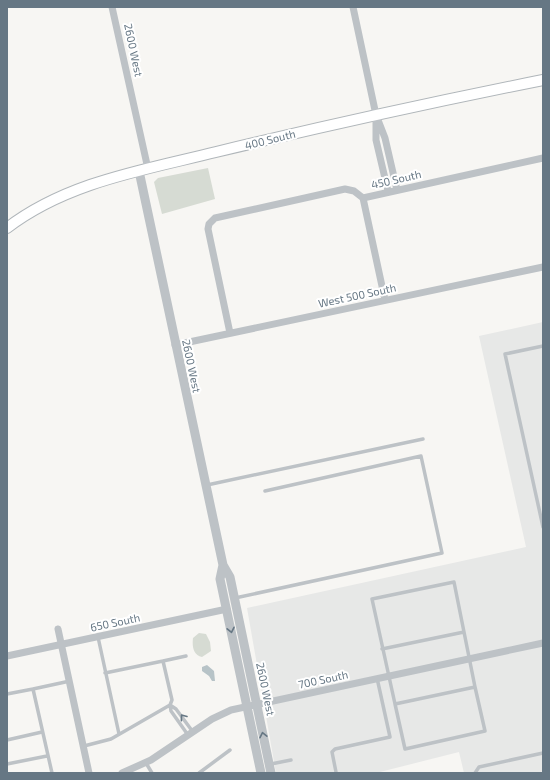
<svg xmlns="http://www.w3.org/2000/svg" width="550" height="780" font-family="'Exo 2',sans-serif">
	<style>
		.built { fill: #e7e8e7 }
		.green { fill: #d6dbd3 }
		.water { fill: #b7c3c7 }
		.lines { fill: none; stroke-linecap: round; stroke-linejoin: round }
		.secondary-casing { stroke: #b0b6ba; stroke-width: 12 }
		.service { stroke: #bdc2c6; stroke-width: 3.5 }
		.minor { stroke: #bdc2c6; stroke-width: 7 }
		.tertiary { stroke: #bdc2c6; stroke-width: 9 }
		.secondary { stroke: #fff; stroke-width: 10 }
		.oneway { stroke: #667784 }
		.labels { text-anchor: middle; dominant-baseline: central; stroke-width: 4; stroke-linejoin: round; paint-order: stroke }
		.street-label { font-size: 11px; fill: #667784; stroke: #fff }
	</style>
	<rect width="100%" height="100%" fill="#f7f6f3"/>
	<path class="built" d="M543,322v451h-79l-5,-21 -83,21h-100l-29,-165 279,-61 -47,-211z"/>
	<path class="green" d="M208,168l7,31 -53,15 -8,-32 4,-4z
		M199,633l7,1 4,8 1,9 -9,6c-9,-2 -10,-11 -9,-19z"/>
	<path class="water" d="M207,665l7,6 1,10h-3l-3,-5 -7,-5v-4z"/>
	<g class="lines">
		<g class="secondary-casing">
			<path id="secondary" d="M7,228c60,-46 137,-58 209,-76 108,-26 217,-50 327,-72"/>
		</g>
		<path class="service" d="M543,346l-38,8 38,173
			M207,485l216,-46
			M454,582l21,105 -80,17 -23,-105z
			M235,598l207,-45 -21,-97 -156,35
			M98,637l21,97
			M382,649l82,-17
			M163,661l23,-5
			M7,694l26,-5
			M395,704l10,45 80,-18 -10,-44
			M170,705l6,4 17,23
			M170,705l1,6 17,24
			M7,740l35,-8
			M84,746l27,-7 59,-34 2,-5 -9,-39 -58,12
			M146,763l6,10
			M7,764l40,-8
			M271,764l20,-4
			M336,772l-4,-20 3,-3 55,-12 -13,-59
			M52,773l-19,-84 37,-8
			M199,773l31,-23
			M475,773l4,-6 64,-14"/>
		<path class="minor" d="M112,7l36,162
			M353,7l23,108v25l12,51
			M378,120l7,18 12,52
			M363,198l22,102
			M230,333l-22,-104 1,-5 6,-6 130,-29 9,2 9,7 180,-40
			M175,345l368,-78
			M58,629l31,144
			M7,656l220,-47
			M122,773l29,-13 61,-41 19,-9 312,-67"/>
		<path class="tertiary" d="M139,171l84,394 7,12 41,196
			M223,565l-3,14 41,194"/>
		<use href="#secondary" class="secondary"/>
	</g>
	<defs><path id="oneway-chevron" d="M-2-3.5L2.5 0L-2 3.5" fill="none" stroke-width="1.6" stroke-linecap="round" stroke-linejoin="round"/></defs>
	<g class="oneway">
		<use href="#oneway-chevron" transform="translate(231 630) rotate(78)"/>
		<use href="#oneway-chevron" transform="translate(183 717) rotate(-127)"/>
		<use href="#oneway-chevron" transform="translate(263 735) rotate(-102)"/>
	</g>
	<g class="labels">
		<g class="street-label">
			<text transform="translate(134 50) rotate(78)">2600 West</text>
			<text transform="translate(270 139) rotate(-14)">400 South</text>
			<text transform="translate(396 179) rotate(-13)">450 South</text>
			<text transform="translate(357 295) rotate(-12)">West 500 South</text>
			<text transform="translate(192 366) rotate(78)">2600 West</text>
			<text transform="translate(115 622) rotate(-12)">650 South</text>
			<text transform="translate(323 679) rotate(-12)">700 South</text>
			<text transform="translate(266 689) rotate(78)">2600 West</text>
		</g>
	</g>
	<rect width="550" height="780" fill="none" stroke="#667784" stroke-width="16"/>
</svg>
